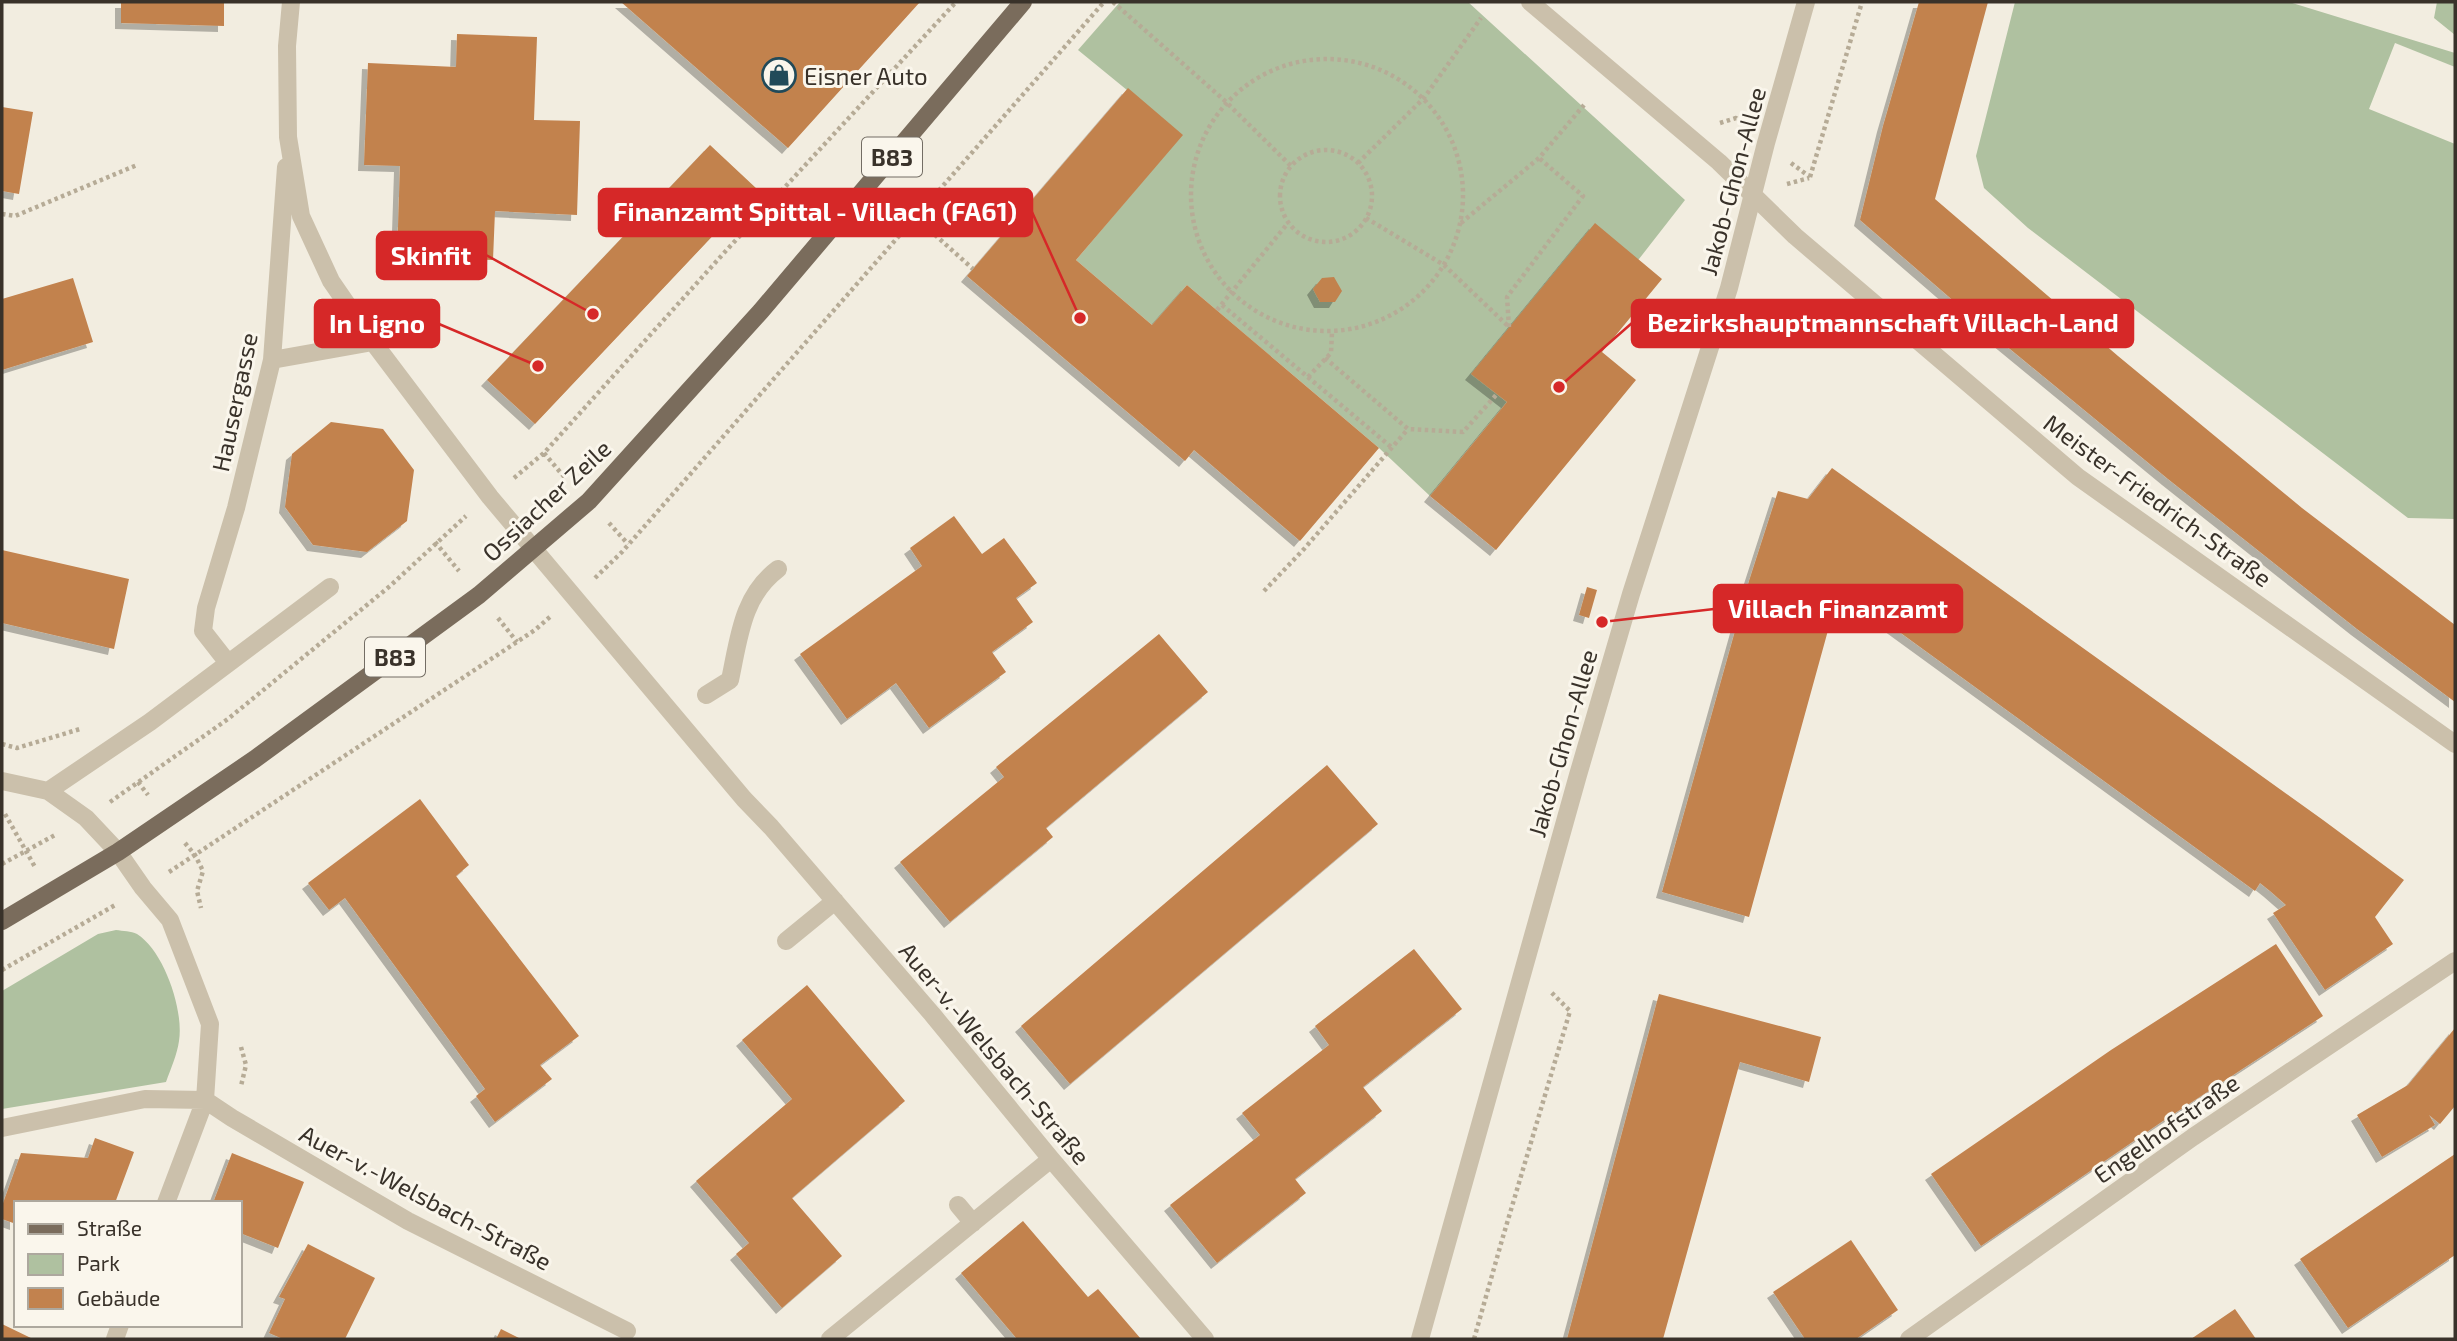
<svg xmlns="http://www.w3.org/2000/svg" width="2457" height="1341" font-family="'Exo 2',sans-serif">
	<style>
		.green { fill: #afc1a0 }
		.building { fill: #c2824e; filter: url(#shadow) }
		.lines { fill: none; stroke-linecap: round; stroke-linejoin: round }
		.path { stroke: #b6ab96; stroke-width: 4.5; stroke-dasharray: 3.5 3.5; stroke-linecap: butt }
		.minor { stroke: #cbc0ab; stroke-width: 18 }
		.major { stroke: #7a6c5c; stroke-width: 18 }
		.labels { text-anchor: middle; dominant-baseline: central; stroke-width: 6; stroke-linejoin: round; paint-order: stroke }
		.shield { fill: #faf6ec; stroke: #736d64; stroke-width: 2 }
		.shield-label { font-size: 23px; font-weight: bold; fill: #39322a }
		.poi-label { font-size: 24px; fill: #39322a; stroke: #faf6ec; text-anchor: start }
		.street-label { font-size: 24px; fill: #39322a; stroke: #faf6ec }
		.leader { fill: none; stroke: #d62828; stroke-width: 2.5 }
		.callout-dot { fill: #d62828; stroke: #faf6ec; stroke-width: 2.5 }
		.callout { fill: #d62828; stroke: #d62828; stroke-width: 2.5 }
		.callout-label { font-size: 26px; text-anchor: middle; font-weight: bold; fill: #fff }
	</style>
	<defs>
		<filter id="shadow"><feDropShadow dx="-6" dy="6" stdDeviation="0" flood-color="#0004"/></filter>
	</defs>
	<rect width="100%" height="100%" fill="#f2ede0"/>
	<path class="green" d="M1120,2h348l217,198 -46,59 -167,115 35,28 -77,94 -51,-48 -192,-163 -35,40 -76,-65 106,-125 -104,-85z
		M2015,2h274l166,51v14l-60,-24 -26,66 86,35v375l-47,-1 -380,-290 -44,-40 -8,-32z
		M2437,2h18v33l-21,-17z
		M116,930c7,1 15,1 21,4 27,17 47,76 42,107 -2,14 -8,27 -13,41l-164,27v-118l96,-57z"/>
	<path class="building" d="M121,2h103v24l-103,-3z
		M621,2h299l-132,146z
		M1919,2h69l-53,197 183,157 184,152 153,117v77l-98,-73 -189,-150 -175,-144 -133,-115 23,-94z
		M457,34l80,3 -3,83 46,1 -3,94 -82,-4 -2,49 -96,-3 3,-91 -36,-1 4,-102 88,4z
		M1128,88l55,47 -107,125 76,65 35,-40 192,163 -79,93 -106,-91 -9,11 -218,-185z
		M2,107l31,5 -14,82 -17,-3z
		M710,145l47,44 -222,235 -48,-44z
		M1595,223l67,56 -60,73 34,28 -140,170 -66,-54 77,-94 -36,-28z
		M1334,277l8,14 -7,11h-15l-7,-13 9,-11z
		M73,278l20,64 -91,28v-71z
		M331,422l52,7 31,41 -7,51 -40,31 -54,-7 -28,-38 7,-53z
		M1832,468l491,352 81,60 -29,37 18,27 -68,46 -52,-77 13,-8 -16,-14 -10,-8 -5,8 -405,-295 -20,-5 -3,12 8,2 -86,312 -87,-25 87,-311 29,-90 30,8z
		M954,516l28,38 22,-16 33,45 -21,15 17,24 -41,30 14,20 -77,56 -33,-45 -49,36 -47,-65 122,-88 -12,-18z
		M2,550l127,29 -15,70 -112,-26z
		M1587,587l10,3 -8,28 -10,-3z
		M1159,634l49,58 -162,136 7,9 -103,85 -50,-60 104,-85 -8,-10z
		M1327,765l51,59 -308,260 -49,-58z
		M420,799l49,66 -13,11 123,160 -39,29 12,14 -57,43 -19,-26 9,-7 -140,-191 -16,12 -21,-27z
		M2276,944l47,72 -163,107 -179,123 -50,-72 180,-124z
		M1414,949l48,60 -99,78 19,24 -87,68 11,14 -89,70 -47,-58 90,-70 -18,-22 87,-68 -14,-19z
		M807,985l98,116 -113,97 50,58 -60,52 -46,-54 13,-11 -53,-62 96,-82 -50,-59z
		M1659,994l162,43 -12,45 -69,-20 -77,277h-96z
		M2455,1028v78l-15,18 -11,-9 6,10 -53,32 -25,-42 51,-30z
		M95,1138l39,14 -19,51h-99v21l-14,-5v-13l19,-53 67,5z
		M232,1153l72,29 -26,66 -38,-15v-30h-27z
		M2455,1154v101l-107,73 -48,-69z
		M1023,1221l65,76 10,-8 43,50h-124l-56,-66z
		M1851,1240l47,70 -42,29h-51l-32,-47z
		M308,1244l67,34 -30,61h-62l-14,-6 16,-34 -6,-2z
		M2235,1309l21,30h-65z
		M2,1324l31,15h-31z
		M501,1329l20,10h-25z"/>
	<g class="lines">
		<path class="path" d="M1113,2l111,98 67,66
			M1191 195a136 136 0 1 1 272 0a136 136 0 1 1-272 0Z
			M1720,123l16,-5 5,4
			M1280 196a46 46 0 1 1 92 0a46 46 0 1 1-92 0Z
			M1358,163l66,-65 57,-80
			M1791,163l19,14
			M1810,177l52,-175
			M1787,184l22,-6
			M2,214l13,2 122,-51
			M914,216l59,53
			M1366,218l78,47 65,62
			M1461,223l78,-65 45,-53
			M1222,305l169,142
			M1217,310l71,-87
			M1509,327l-2,-30 76,-101 -44,-38
			M1325,358l83,71 55,3 34,-38
			M1308,377l23,-24 1,-21
			M544,453l22,26
			M514,478l30,-25 179,-199 233,-252
			M609,523l19,21
			M435,542l24,29
			M595,578l27,-26 482,-550
			M1264,591l40,-42 104,-120
			M498,618l19,24
			M2,744l15,4 63,-19
			M138,782l10,13
			M110,802l118,-83 162,-133 76,-70
			M5,814l30,53
			M185,843l10,12 8,16 -6,20 4,17
			M2,864l53,-29
			M169,872l366,-242 16,-14
			M2,970l115,-66
			M241,1047l5,18 -5,21
			M1474,1339l28,-99 68,-229 -20,-20"/>
		<path class="minor" d="M291,2l-4,44 1,91 13,79 30,65 42,61 117,155 254,302 27,28 161,187 119,145 154,180
			M1530,2l189,160 76,74 283,241 377,267
			M272,360l101,-18
			M228,663l-25,-32 3,-23 30,-100 36,-148 14,-193
			M706,695l24,-15c9,-42 12,-84 48,-111
			M2,781l46,10 38,27 32,34 25,36 27,32 40,104 -5,76 -39,103
			M48,791l102,-69 180,-135
			M786,941l49,-40
			M2,1128l143,-29 60,1 27,18 176,103 219,110
			M958,1205l15,18
			M115,1339l5,-14
			M830,1339l221,-180
			M1420,1339l158,-564 53,-181 98,-306 37,-145 40,-141
			M1909,1339l284,-202 262,-176"/>
		<path class="major" d="M2,921l116,-69 137,-93 224,-164 110,-94 172,-190 262,-309"/>
	</g>
	<defs>
		<g id="shop-ring" transform="scale(1.75)"><circle r="9.5" fill="#faf6ec" stroke="#214a59" stroke-width="1.5"/><path d="M-5-2.5h2.3a2.7 3.5 0 0 1 5.4 0H5L5.5 6h-11ZM-1.5-2.5h3a1.5 2.3 0 0 0-3 0Z" fill="#214a59"/></g>
	</defs>
	<g fill-rule="evenodd">
		<use href="#shop-ring" x="779" y="75"/>
	</g>
	<g class="labels">
		<g class="shield">
			<rect x="862" y="137.5" width="60" height="39" rx="5"/>
			<rect x="365" y="637.5" width="60" height="39" rx="5"/>
		</g>
		<g class="shield-label">
			<text x="892" y="157">B83</text>
			<text x="395" y="657">B83</text>
		</g>
		<g class="poi-label">
			<text x="804" y="75">Eisner Auto</text>
		</g>
		<g class="street-label">
			<text transform="translate(1732 181) rotate(-75)">Jakob-Ghon-Allee</text>
			<text transform="translate(234 402) rotate(-78)">Hausergasse</text>
			<text transform="translate(546 500) rotate(-43)">Ossiacher Zeile</text>
			<text transform="translate(2158 500) rotate(36)">Meister-Friedrich-Straße</text>
			<text transform="translate(1562 743) rotate(-74)">Jakob-Ghon-Allee</text>
			<text transform="translate(995 1053) rotate(50)">Auer-v.-Welsbach-Straße</text>
			<text transform="translate(2166 1128) rotate(-35)">Engelhofstraße</text>
			<text transform="translate(426 1197) rotate(28)">Auer-v.-Welsbach-Straße</text>
		</g>
	</g>
	<path class="leader" d="M1080 318L1032 212M593 314L486 255M1559 387L1632 323M538 366L439 324M1602 622L1714 609"/>
	<g class="callout-dot">
		<circle cx="1080" cy="318" r="7"/>
		<circle cx="593" cy="314" r="7"/>
		<circle cx="1559" cy="387" r="7"/>
		<circle cx="538" cy="366" r="7"/>
		<circle cx="1602" cy="622" r="7"/>
	</g>
	<g class="callout">
		<rect x="599" y="189" width="433" height="47" rx="7"/>
		<rect x="377" y="232" width="109" height="47" rx="7"/>
		<rect x="1632" y="300" width="501" height="47" rx="7"/>
		<rect x="315" y="300" width="124" height="47" rx="7"/>
		<rect x="1714" y="585" width="248" height="47" rx="7"/>
	</g>
	<g class="callout-label">
		<text x="815" y="221">Finanzamt Spittal - Villach (FA61)</text>
		<text x="431" y="265">Skinfit</text>
		<text x="1883" y="332">Bezirkshauptmannschaft Villach-Land</text>
		<text x="377" y="333">In Ligno</text>
		<text x="1838" y="618">Villach Finanzamt</text>
	</g>
	<rect width="2457" height="1341" fill="none" stroke="#39322a" stroke-width="7"/>
	<rect x="14" y="1201" width="228" height="126" fill="#faf6ec" stroke="#ada89e" stroke-width="2"/>
	<rect x="28" y="1224" width="35" height="10" fill="#7a6c5c" stroke="#ada89e" stroke-width="2"/>
	<text x="77" y="1236" font-size="21" fill="#39322a">Straße</text>
	<rect x="28" y="1254" width="35" height="21" fill="#afc1a0" stroke="#ada89e" stroke-width="2"/>
	<text x="77" y="1271" font-size="21" fill="#39322a">Park</text>
	<rect x="28" y="1288" width="35" height="21" fill="#c2824e" stroke="#ada89e" stroke-width="2"/>
	<text x="77" y="1306" font-size="21" fill="#39322a">Gebäude</text>
</svg>
